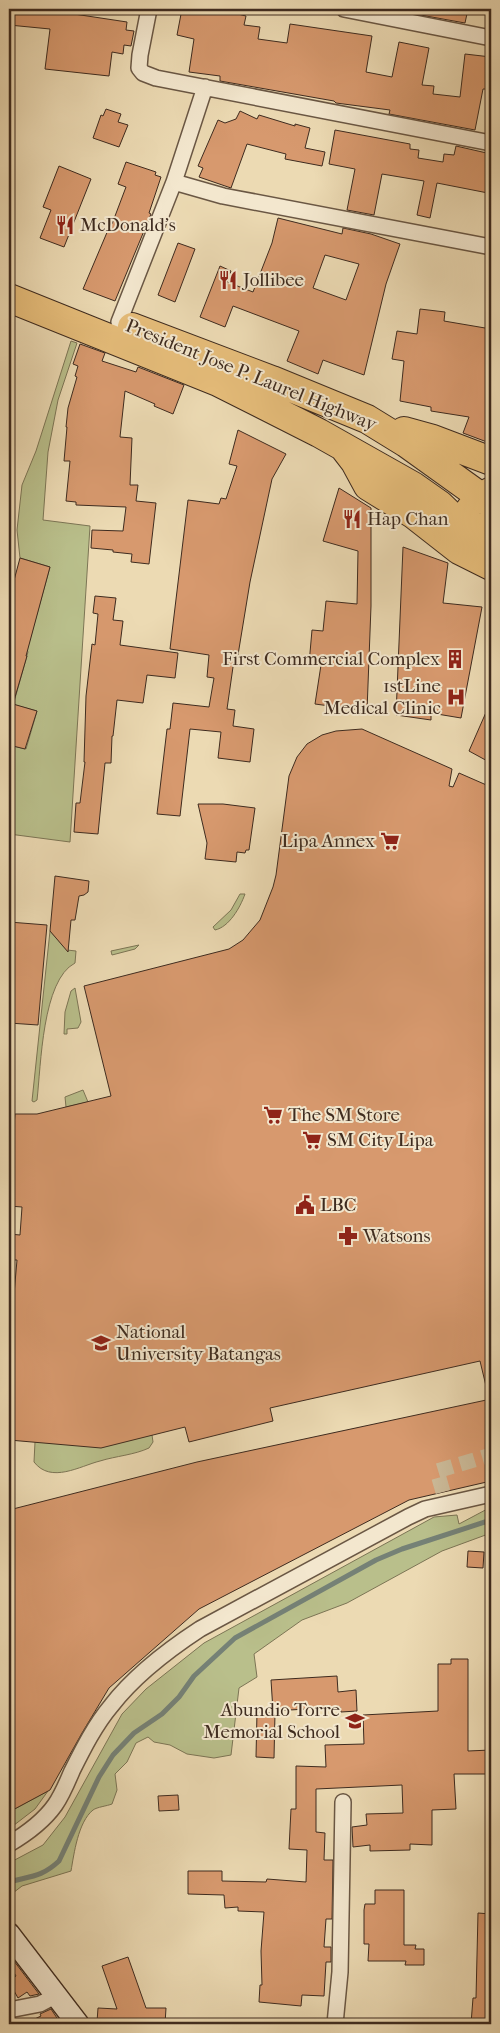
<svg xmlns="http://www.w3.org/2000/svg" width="500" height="2033" font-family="'IM FELL French Canon',serif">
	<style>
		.green { fill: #b9bf8b; stroke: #7c7555 }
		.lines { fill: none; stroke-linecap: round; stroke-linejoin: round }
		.stream { stroke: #758176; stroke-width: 5 }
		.building { fill: #d7996e; stroke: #3e2b1f; fill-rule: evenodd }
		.street-tunnel { stroke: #c9b795; stroke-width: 15; stroke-dasharray: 15 8; stroke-linecap: butt }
		.street-casing { stroke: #6a5744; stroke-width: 18 }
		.secondary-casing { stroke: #3e2b1f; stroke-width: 24 }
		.primary-casing { stroke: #3e2b1f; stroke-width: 26 }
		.highway-casing { stroke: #3e2b1f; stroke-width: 30 }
		.street { stroke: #f3e7ce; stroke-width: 15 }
		.secondary { stroke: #f3e7ce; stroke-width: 21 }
		.primary { stroke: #e6bd7a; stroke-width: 24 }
		.highway { stroke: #e6bd7a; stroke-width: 28 }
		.labels { text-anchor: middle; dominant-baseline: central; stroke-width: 4; stroke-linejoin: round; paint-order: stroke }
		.poi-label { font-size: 19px; fill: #3e2b1f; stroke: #f3e7ce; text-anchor: start }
		.street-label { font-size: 19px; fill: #3e2b1f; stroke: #f3e7ce }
	</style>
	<rect width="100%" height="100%" fill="#ecdab3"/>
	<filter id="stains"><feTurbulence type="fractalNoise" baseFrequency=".004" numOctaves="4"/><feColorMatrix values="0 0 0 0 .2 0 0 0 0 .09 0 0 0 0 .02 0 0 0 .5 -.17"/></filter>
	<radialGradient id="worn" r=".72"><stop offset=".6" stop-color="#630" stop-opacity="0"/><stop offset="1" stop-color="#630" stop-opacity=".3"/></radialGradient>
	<path class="green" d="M71,341l6,2 -19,57 -10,52 -5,68 47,6 -20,316 -61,-8v-89l17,4 11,-38 -22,-6 -1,-3 14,-50 -1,-2 23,-83 -30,-9 -3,-28 5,-45 14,-34z
		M240,894h5c-5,14 -16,33 -30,36l-2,-3 18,-17z
		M50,931l17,19 9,1 -1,12c-33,17 -34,103 -38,137l-3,2 -2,-1z
		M139,945l-4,4 -23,6 -1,-4z
		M75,988l6,34 -3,6 -11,1v5h-3l1,-22 6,-21z
		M83,1090l5,12 -22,5 -1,-10z
		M152,1435l1,7 -4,6c-15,7 -33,8 -49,13 -20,5 -49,23 -66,1l1,-20z
		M491,1507v26l-49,18 -95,52 -45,17 -48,34 3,23 -18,11 -8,67 -17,3 -27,-4 -17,-9 -16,-3 -6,-5 -12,6 -9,19 -12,12 2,16 -5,14c-5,2 -15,3 -19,6 -15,12 -19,44 -22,61l-49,15 -13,10v-33l34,-18 22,-28 57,-103 24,-25 58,-46 230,-126 23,-2 2,9z
		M48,1791l-13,18 -26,20v-17z"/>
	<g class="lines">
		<path class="stream" d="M9,1882c22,-6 33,-5 50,-21l40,-84 14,-22 21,-22 28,-19 17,-17 15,-21 41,-38 141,-78 26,-11 89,-29"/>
	</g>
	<path class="building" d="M9,9h32l86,13 -1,8 8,1 -3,15 -7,-1 -1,9 -11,-2 -3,24 -64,-7 5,-40 -41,-4z
		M182,9h49l-1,3 16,4 -2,9 16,2 -2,12 29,4 3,-19 82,12 -6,36 26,5 7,-35 30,6 -7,37 12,1 -1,8 27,3 5,-43 26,3v28h-3l-1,4h-4l-8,41 -86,-16 1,-4 -54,-7 -2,-2 -114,-20v-5l-31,-4 5,-33 -17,-4z
		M416,9h52l-3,14 -50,-9z
		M106,109l15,5 -3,8 10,3 -9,22 -26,-9 8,-23 2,1z
		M240,111l17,8 2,-4 36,11v-2l15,4 -5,20 20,4 -3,14 -37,-7 1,-5 -39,-10 -16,44 -32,-11 4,-9 -5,-2 20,-46 7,3 11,-4z
		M335,130l75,14v5l9,1 -1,8 25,4 1,-8 10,1 2,-9 35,8v21l-3,18 -51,-10 -7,35 -13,-3 7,-34 -42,-7 -8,41 -27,-5 8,-41 -26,-5z
		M126,162l30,10 -1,3 6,2 -12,36 2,1 -36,87 -32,-12 28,-66 1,1 14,-37 -8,-3z
		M59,166l32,13 -27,68 -24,-9 11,-28 -8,-3z
		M278,218l64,16 1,-6 28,6 29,10 -14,40 -22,91 -41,-15 -5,14 -31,-13 12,-30 -66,-25 -8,21 -25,-10 20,-51 11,5 -4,11 26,10 19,-49zM325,255l34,9 -13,36 -33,-12z
		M178,243l17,6 -20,53 -17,-7z
		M420,309l25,3 -1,9 47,8v101l-4,12 -24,-9 6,-16 -38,-6v-4l-31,-6 4,-40 -12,-2 5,-28 20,3z
		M80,344l25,9 -3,8 34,11 2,-5 46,18 -11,29 -19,-8 1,-2 -30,-13 -5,46 12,1 -2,47h8l-2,16 20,2 -7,61 -18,-2 1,-8 -19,-2v-2l-22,-2 1,-18 31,1 3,-24 -50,-2v-3l-10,-1 4,-40h-6l3,-34h-1l2,-19 9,-31 -2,-1 3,-10 -5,-2z
		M238,430l48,24 -14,25 -22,103 -13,79 -3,-1 -7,49 8,1 -2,16 21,3 -4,33 -32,-4 3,-26 -31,-3 -10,87 -23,-2 10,-85h3l3,-26 36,4 5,-29 -7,-1 2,-22 -39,-6 18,-149 31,4 2,-6 5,1 11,-33 -8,-2z
		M339,488l32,20v98l-4,105 -52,-7 6,-39 -12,-1 3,-34 11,1 3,-30 31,3 1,-53 -35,-10z
		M403,547l45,16 -5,40 39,4 -21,111 -30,-5v7l-35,-5z
		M20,558l30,9 -24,89h1l-14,48 24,7 -12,38 -16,-4v-146z
		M95,596l21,2 -3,22 10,1 -3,24 58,8 -3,25 -28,-3 -4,28 -26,-3 -4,36h-1l-1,27h-6l-7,71 -24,-2 2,-29h4l5,-41h-1l2,-66 6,-52 3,1 3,-31 -5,-1z
		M491,701v62l-22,-12z
		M362,729l90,40 -3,17 4,1 6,-14 32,14v599h-5l-6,-25 -210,47 3,13 -84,21 -4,-15 -84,21 -92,-8v-88l8,-92h-8v-26l11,1 2,-28 -13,-1v-23l6,-69h22l74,-18 -27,-110 145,-37 14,-9 17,-20 13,-33 3,-12 13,-99 8,-19 10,-13 15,-9 14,-4z
		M198,804h25l32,4 -6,42h-3l-1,3 -8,-1 -1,10 -31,-3 2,-16z
		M55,876l34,5 -1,11 -4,3 -5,1 -4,24h-4l-3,32 -18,-21z
		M9,922l38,3 -9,100 -29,-2 4,-63h-4z
		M491,1399v82l-82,19 -210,109 -90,79 -27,45 -32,57 -41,22v-302l188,-48z
		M468,1551l16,1 -1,16 -16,-1z
		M451,1659h17v92l23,-1v24h-37l2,35 -24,1v35l-22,-1v6l-40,1v-6l-17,2 -1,-20 15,-2 -1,-11 37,-1 -1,-28 -86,4v43l9,1 -1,27h9l-1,59h-6l-2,28h7v15h-5l-2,34 -22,-1 -1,11 -42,-4 1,-17h2l-1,-34 3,-39 -26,-1v-4l-13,1 -1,-13 -36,-1v-23h34v10l44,1 1,-3 39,3 1,-32 -18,-1 2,-40h5v-43l30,1 -1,-22 39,-1 -1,-29 75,-4v-47h13z
		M337,1676l1,16 18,-2 1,21 -16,1 -1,-5 -67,4 -2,-31z
		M257,1712l18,1 -1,45 -18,-1z
		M178,1795l1,15 -20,1 -1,-15z
		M375,1890h29v55h12l-1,4h9v16h-19l1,-4h-38l1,-17h-5v-34l1,-6h10z
		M478,1913l13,1v110h-20l2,-26h3z
		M128,1957l18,51h20l-1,16h-41l-27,-2 1,-14 19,1 -15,-43z
		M14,1961l25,33 -9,2 -3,-4 -9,6 -9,-16 7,-6 -7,-12z
		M51,2009l10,15h-37l17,-8 -1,-2z"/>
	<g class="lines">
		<path class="street-tunnel" d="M443,1492l-6,-21 54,-16"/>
		<g class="street-casing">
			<path id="street" d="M149,9l-9,46 -1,13 4,5 13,5 335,65
				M344,9l147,29
				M174,182l49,14 268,51
				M119,322l55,-140 31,-95
				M9,1844c17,-10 34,-22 46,-39 7,-10 12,-22 17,-34 11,-22 23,-46 39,-65 23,-30 57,-56 89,-77l208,-112 17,-8 66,-15
				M9,2010l31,-6 15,-8
				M335,2024l5,-52 3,-170"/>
		</g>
		<g class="secondary-casing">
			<path id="secondary" d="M9,1934l69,90"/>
		</g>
		<g class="primary-casing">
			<path id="primary" d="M459,523c8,-15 17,-27 32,-34
				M462,526l11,3 18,-7"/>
		</g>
		<g class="highway-casing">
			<path id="highway" d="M9,298l209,84 101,51 94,53 27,19 31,30 20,28
				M132,327l140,53 95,39 39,24 85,61
				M404,431l29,8 58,22
				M345,449l10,13 13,24 45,28 46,36 32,16"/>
		</g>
		<use href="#street" class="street"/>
		<use href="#secondary" class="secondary"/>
		<use href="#primary" class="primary"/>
		<use href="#highway" class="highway"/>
	</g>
	<defs>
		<g id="restaurant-bare" transform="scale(1.5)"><path d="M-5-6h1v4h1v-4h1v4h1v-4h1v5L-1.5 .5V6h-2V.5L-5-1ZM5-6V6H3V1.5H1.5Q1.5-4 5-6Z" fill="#8f2418" stroke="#f3e7ce" stroke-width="2.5" paint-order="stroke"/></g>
		<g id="building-bare" transform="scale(1.5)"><path d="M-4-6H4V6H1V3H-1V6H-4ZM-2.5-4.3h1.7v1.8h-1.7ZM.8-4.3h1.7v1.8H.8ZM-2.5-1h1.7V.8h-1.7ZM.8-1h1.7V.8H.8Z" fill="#8f2418" stroke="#f3e7ce" stroke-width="2.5" paint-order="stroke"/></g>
		<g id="hospital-bare" transform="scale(1.5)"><path d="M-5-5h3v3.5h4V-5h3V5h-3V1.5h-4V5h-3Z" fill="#8f2418" stroke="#f3e7ce" stroke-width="2.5" paint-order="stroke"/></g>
		<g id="supermarket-bare" transform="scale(1.5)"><path d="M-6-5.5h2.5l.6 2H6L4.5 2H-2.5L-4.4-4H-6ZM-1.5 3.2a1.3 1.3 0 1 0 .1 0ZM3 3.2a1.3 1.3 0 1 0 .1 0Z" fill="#8f2418" stroke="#f3e7ce" stroke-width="2.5" paint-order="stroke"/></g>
		<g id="civic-bare" transform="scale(1.5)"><path d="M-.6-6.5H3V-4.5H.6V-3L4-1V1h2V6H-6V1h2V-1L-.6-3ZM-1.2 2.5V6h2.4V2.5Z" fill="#8f2418" stroke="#f3e7ce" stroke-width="2.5" paint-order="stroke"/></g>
		<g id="pharmacy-bare" transform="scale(1.5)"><path d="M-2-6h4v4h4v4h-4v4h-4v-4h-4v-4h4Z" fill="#8f2418" stroke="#f3e7ce" stroke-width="2.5" paint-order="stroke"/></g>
		<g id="university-bare" transform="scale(1.5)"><path d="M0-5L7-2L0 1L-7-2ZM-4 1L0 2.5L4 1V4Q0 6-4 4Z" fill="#8f2418" stroke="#f3e7ce" stroke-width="2.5" paint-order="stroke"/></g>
		<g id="school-bare" transform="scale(1.5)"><path d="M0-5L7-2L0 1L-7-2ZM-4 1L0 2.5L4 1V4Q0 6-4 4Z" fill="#8f2418" stroke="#f3e7ce" stroke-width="2.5" paint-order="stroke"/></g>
	</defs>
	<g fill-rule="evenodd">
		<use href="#restaurant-bare" x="65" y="225"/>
		<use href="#restaurant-bare" x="228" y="280"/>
		<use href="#restaurant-bare" x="352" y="519"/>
		<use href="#building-bare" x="455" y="659"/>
		<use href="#hospital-bare" x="456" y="697"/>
		<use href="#supermarket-bare" x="390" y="841"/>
		<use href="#supermarket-bare" x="273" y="1115"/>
		<use href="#supermarket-bare" x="312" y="1140"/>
		<use href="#civic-bare" x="305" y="1205"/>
		<use href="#pharmacy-bare" x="348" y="1236"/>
		<use href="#university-bare" x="101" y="1343"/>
		<use href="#school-bare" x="355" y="1721"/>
	</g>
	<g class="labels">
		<g class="poi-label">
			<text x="80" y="225">McDonald's</text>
			<text x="243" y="280">Jollibee</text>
			<text x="367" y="519">Hap Chan</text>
			<text x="440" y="659" text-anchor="end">First Commercial Complex</text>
			<text x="441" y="686" text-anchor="end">1stLine<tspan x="441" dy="22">Medical Clinic</tspan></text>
			<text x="375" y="841" text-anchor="end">Lipa Annex</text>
			<text x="288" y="1115">The SM Store</text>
			<text x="327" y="1140">SM City Lipa</text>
			<text x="320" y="1205">LBC</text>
			<text x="363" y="1236">Watsons</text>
			<text x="116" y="1332">National<tspan x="116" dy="22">University Batangas</tspan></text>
			<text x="340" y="1710" text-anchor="end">Abundio Torre<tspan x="340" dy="22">Memorial School</tspan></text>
		</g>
		<g class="street-label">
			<text transform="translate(251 375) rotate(22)">President Jose P. Laurel Highway</text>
		</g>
	</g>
	<rect width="500" height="2033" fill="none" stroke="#ecdab3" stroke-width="30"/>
	<rect x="10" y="10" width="480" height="2013" fill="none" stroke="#3e2b1f" stroke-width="2.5"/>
	<rect x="15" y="15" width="470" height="2003" fill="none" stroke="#3e2b1f"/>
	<rect width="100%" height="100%" filter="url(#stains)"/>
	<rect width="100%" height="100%" fill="url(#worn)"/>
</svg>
